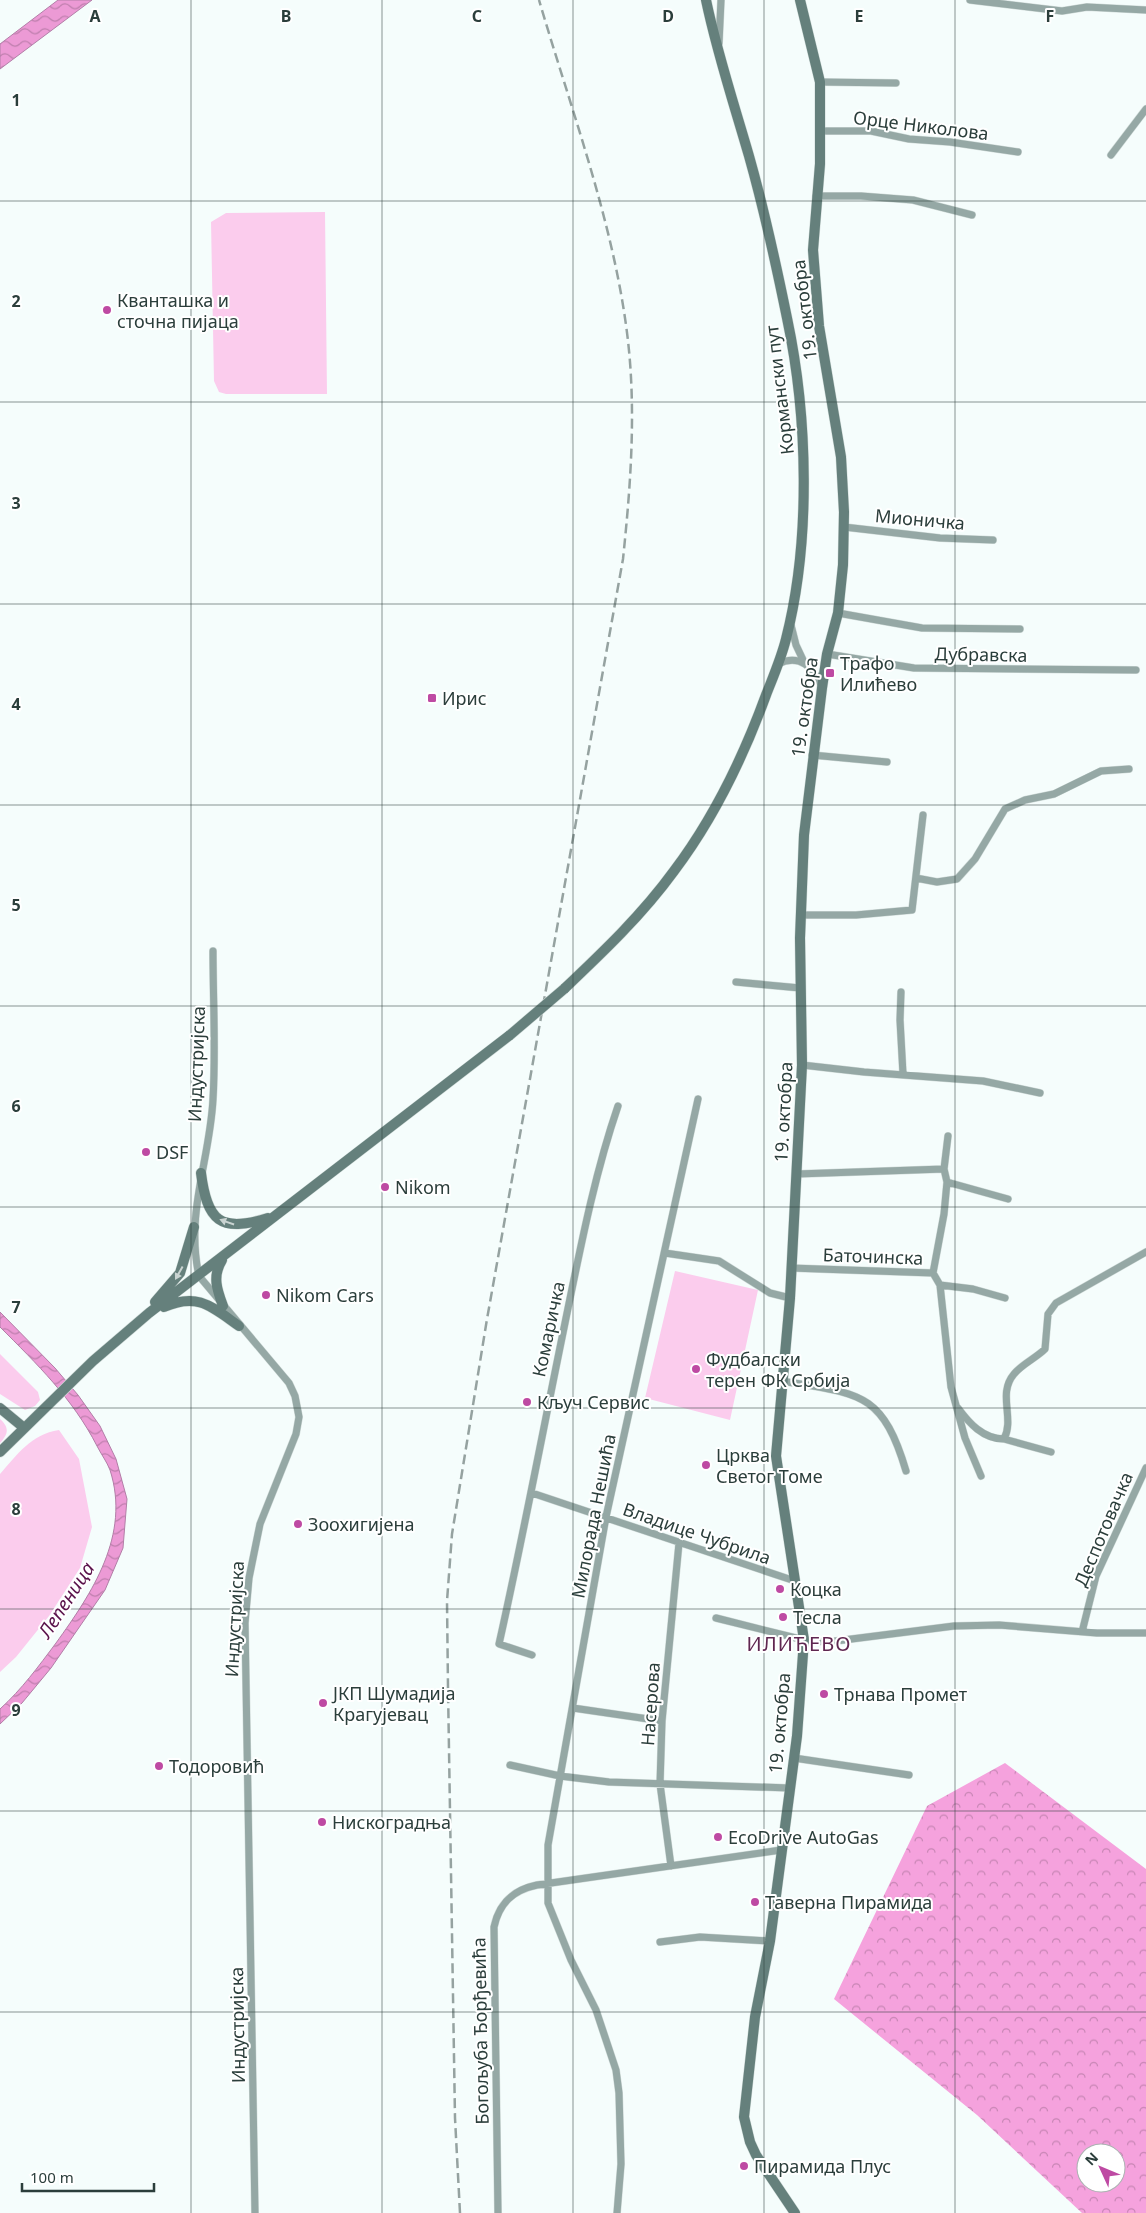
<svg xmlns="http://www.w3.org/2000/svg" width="1146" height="2213" font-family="'Noto Sans',sans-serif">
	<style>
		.green { fill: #fbcced }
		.forest { fill: url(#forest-crowns); fill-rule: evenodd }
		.water { fill: url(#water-waves); stroke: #b27ea7 }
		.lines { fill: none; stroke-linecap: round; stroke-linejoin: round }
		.street-casing { stroke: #d1dbd9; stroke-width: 8 }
		.secondary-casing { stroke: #d1dbd9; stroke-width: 11 }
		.street { stroke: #95a8a5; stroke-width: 7 }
		.secondary { stroke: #65807c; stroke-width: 10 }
		.rail { stroke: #95a2a0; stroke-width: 2.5; stroke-dasharray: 10 5; stroke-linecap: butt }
		.secondary-bridge-casing { stroke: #d1dbd9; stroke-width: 11; stroke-linecap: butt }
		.secondary-bridge { stroke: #65807c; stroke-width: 10 }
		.oneway { fill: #c9d3d1 }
		.grid { fill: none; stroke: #2b3e3b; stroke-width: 1; stroke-opacity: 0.55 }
		.poi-dot { fill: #be4aa3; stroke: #fff; stroke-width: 2 }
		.labels { text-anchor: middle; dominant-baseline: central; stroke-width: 4; stroke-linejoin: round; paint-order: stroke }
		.street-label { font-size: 18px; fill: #2b3e3b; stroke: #fff }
		.poi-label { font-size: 18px; fill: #2b3e3b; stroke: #fff; text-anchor: start }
		.water-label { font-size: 19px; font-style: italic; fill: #5a124b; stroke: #fff }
		.quarter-label { font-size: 20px; letter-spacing: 1px; fill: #5f2751; stroke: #fff }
		.grid-label { font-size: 16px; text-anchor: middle; font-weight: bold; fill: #2b3e3b; stroke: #fff; stroke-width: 4; stroke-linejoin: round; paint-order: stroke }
	</style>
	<defs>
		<pattern id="forest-crowns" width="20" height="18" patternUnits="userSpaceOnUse" patternTransform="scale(1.25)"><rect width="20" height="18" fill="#f5a2dd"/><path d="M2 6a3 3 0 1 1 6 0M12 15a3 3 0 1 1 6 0" fill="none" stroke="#c785b4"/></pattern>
		<pattern id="water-waves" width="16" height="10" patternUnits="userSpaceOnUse" patternTransform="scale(1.25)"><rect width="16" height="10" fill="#ec9ad5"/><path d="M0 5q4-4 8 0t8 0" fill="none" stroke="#bf7fae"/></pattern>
	</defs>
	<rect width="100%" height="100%" fill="#f5fdfc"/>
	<path class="green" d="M325,212l2,182h-101l-7,-2 -5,-11 -3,-159 15,-9z
		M675,1271l83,19 -28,130 -85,-22z
		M0,1354l38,38 2,8 -5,6 -10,4 -25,-16z
		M0,1419c10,9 8,15 0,24z
		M59,1430l20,29 13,68 -12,41 -31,48 -33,41 -16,15v-198c17,-19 31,-40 59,-44z"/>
	<path class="forest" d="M1005,1763l141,106v344h-64l-105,-98 -143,-116 93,-193zM1086,2153h30v30h-30z"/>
	<path class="water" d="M58,0h34l-92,69v-25z
		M0,1312l55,56 23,27 22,31 16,33 11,40 -4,49 -18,42 -54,78 -29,35 -22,21v-15c22,-20 38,-42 56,-66 36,-50 75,-108 54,-173 -3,-8 -9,-16 -13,-24 -24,-47 -60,-82 -97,-119z"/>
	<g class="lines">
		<g class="street-casing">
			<path id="street" d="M970,0l92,11 25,-4 59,3
				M719,43l2,-43
				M820,82l76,1
				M820,131h51l38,8 41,3 68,10
				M1111,155l35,-46
				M816,196h45l52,4 59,15
				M844,527l96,11 53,2
				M838,613l84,15 98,1
				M791,625l5,20 8,17
				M827,654l87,14 222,2
				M778,664c22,-11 36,4 44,23
				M812,755l75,7
				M916,878l21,4 20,-3 18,-20 30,-50 20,-9 29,-6 47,-23 28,-2
				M801,915h55l56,-5 11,-95
				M213,951c0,49 3,99 0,148 -3,61 -28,114 -14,177l90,107 6,13 4,21 -3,17 -36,90 -11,54 -4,45 10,590
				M736,982l64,6
				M901,992l-1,28 3,54
				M802,1065l62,7 119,9 57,12
				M944,1169l4,-33
				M797,1174l147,-5 3,13 61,17
				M665,1253l54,8 51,32 20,5
				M791,1268l142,5 7,12 33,4 32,9
				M933,1273l11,-59 3,-32
				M940,1285l11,102 14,51 16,38
				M782,1381c76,13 100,9 124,90
				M958,1408c11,15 25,31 46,31 11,-21 -7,-45 10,-65 8,-10 22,-16 31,-25l3,-35 8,-11 90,-51
				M1004,1439l47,13
				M532,1493l263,88
				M716,1618l88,22 24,2 126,-16 45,-1 98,8h49
				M1082,1632l14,-56 50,-108
				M532,1655l-33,-11c24,-107 44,-214 66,-321 15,-73 29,-147 53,-217
				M573,1708l89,13
				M794,1758l115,17
				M510,1765l50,11 49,6 180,6
				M671,1866l-11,-82 2,-63 17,-178
				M660,1942l40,-5 70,4
				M498,2213l-4,-286c5,-24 19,-37 43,-42l244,-35
				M617,2213l4,-49 -2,-71 -3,-23 -20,-60 -25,-50 -23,-57v-58l58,-328 92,-418"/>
		</g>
		<g class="secondary-casing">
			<path id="secondary" d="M564,989c39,-37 78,-74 110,-118 40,-53 69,-113 92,-176 7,-18 15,-36 20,-56 25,-98 22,-222 1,-321 -11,-54 -23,-109 -38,-162 -15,-52 -32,-103 -43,-156
				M201,1173c6,48 19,60 67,45
				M222,1260c-10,16 -5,30 1,46
				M155,1302l25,-29 14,-46
				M164,1307c34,-15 48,0 75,19
				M0,1408l23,19
				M0,1452l93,-91 56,-48 361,-278
				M795,2213l-39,-58 -6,-13 -6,-25 11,-100 15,-76 27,-205 7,-96 -28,-184 14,-158 12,-233 -2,-127 4,-103 18,-147 5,-34 11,-41 5,-48 1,-53 -3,-55 -22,-131 -6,-76 7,-86v-82l-20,-82"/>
		</g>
		<use href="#street" class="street"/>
		<use href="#secondary" class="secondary"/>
		<path class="rail" d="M460,2213l-5,-95 -7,-430 -1,-87 5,-67 35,-215 136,-760c8,-77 14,-156 3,-234 -15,-109 -56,-219 -87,-325"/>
		<g class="secondary-bridge-casing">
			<path id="secondary-bridge" d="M510,1035l54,-46"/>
		</g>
		<use href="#secondary-bridge" class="secondary-bridge"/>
	</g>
	<defs><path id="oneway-solid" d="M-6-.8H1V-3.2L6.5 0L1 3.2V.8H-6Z" transform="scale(1.25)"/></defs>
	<g class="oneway">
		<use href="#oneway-solid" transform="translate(227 1222) rotate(-161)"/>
		<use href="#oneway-solid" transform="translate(179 1273) rotate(119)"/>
	</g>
	<path class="grid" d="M191,0v2213M382,0v2213M573,0v2213M764,0v2213M955,0v2213M0,201h1146M0,402h1146M0,604h1146M0,805h1146M0,1006h1146M0,1207h1146M0,1408h1146M0,1609h1146M0,1811h1146M0,2012h1146"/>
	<g class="poi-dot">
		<circle cx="107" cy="310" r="5"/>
		<rect x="825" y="668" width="10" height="10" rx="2.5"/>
		<rect x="427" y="693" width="10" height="10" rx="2.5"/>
		<circle cx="146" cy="1152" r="5"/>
		<circle cx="385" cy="1187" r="5"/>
		<circle cx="266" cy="1295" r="5"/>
		<circle cx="696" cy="1369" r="5"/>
		<circle cx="527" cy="1402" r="5"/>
		<circle cx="706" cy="1465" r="5"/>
		<circle cx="298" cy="1524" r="5"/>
		<circle cx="780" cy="1589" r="5"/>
		<circle cx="783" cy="1617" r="5"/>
		<circle cx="824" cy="1694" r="5"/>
		<circle cx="323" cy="1703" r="5"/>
		<circle cx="159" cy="1766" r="5"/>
		<circle cx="322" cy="1822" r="5"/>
		<circle cx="718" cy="1837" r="5"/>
		<circle cx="755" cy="1902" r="5"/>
		<circle cx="744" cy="2166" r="5"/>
	</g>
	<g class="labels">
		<g class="street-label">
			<text transform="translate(921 125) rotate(7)">Орце Николова</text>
			<text transform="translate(804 310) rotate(-97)">19. октобра</text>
			<text transform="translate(779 390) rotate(-97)">Кормански пут</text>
			<text transform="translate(920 519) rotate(5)">Мионичка</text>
			<text transform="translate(981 654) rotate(1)">Дубравска</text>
			<text transform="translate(804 707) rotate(-82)">19. октобра</text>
			<text transform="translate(196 1064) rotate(-88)">Индустријска</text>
			<text transform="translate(783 1112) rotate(-87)">19. октобра</text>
			<text transform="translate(873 1256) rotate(2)">Баточинска</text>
			<text transform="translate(548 1329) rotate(-78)">Комаричка</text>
			<text transform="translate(593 1516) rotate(-79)">Милорада Нешића</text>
			<text transform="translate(1103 1529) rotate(-67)">Деспотовачка</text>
			<text transform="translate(697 1533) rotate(19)">Владице Чубрила</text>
			<text transform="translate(234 1619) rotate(-87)">Индустријска</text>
			<text transform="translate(650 1704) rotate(-86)">Насерова</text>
			<text transform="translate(779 1723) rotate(-85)">19. октобра</text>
			<text transform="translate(237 2025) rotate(-91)">Индустријска</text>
			<text transform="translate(480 2031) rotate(-91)">Богољуба Ђорђевића</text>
		</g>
		<g class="poi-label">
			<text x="117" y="300">Кванташка и<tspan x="117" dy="21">сточна пијаца</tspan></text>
			<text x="840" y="663">Трафо<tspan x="840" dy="21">Илићево</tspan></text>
			<text x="442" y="698">Ирис</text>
			<text x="156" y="1152">DSF</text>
			<text x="395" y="1187">Nikom</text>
			<text x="276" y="1295">Nikom Cars</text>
			<text x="706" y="1359">Фудбалски<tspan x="706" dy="21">терен ФК Србија</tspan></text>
			<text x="537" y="1402">Кључ Сервис</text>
			<text x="716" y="1455">Црква<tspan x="716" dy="21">Светог Томе</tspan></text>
			<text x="308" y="1524">Зоохигијена</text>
			<text x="790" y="1589">Коцка</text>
			<text x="793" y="1617">Тесла</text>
			<text x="333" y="1693">ЈКП Шумадија<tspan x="333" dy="21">Крагујевац</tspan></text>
			<text x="834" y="1694">Трнава Промет</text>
			<text x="169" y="1766">Тодоровић</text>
			<text x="332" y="1822">Нискоградња</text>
			<text x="728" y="1837">EcoDrive AutoGas</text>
			<text x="765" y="1902">Таверна Пирамида</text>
			<text x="754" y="2166">Пирамида Плус</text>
		</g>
		<g class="water-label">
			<text transform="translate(66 1600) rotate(-57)">Лепеница</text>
		</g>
		<g class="quarter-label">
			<text x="799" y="1643">ИЛИЋЕВО</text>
		</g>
	</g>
	<g class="grid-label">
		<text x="95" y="22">A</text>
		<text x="286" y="22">B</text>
		<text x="477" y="22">C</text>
		<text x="668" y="22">D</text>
		<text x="859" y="22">E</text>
		<text x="1050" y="22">F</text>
		<text x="16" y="106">1</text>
		<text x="16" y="307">2</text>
		<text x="16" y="509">3</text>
		<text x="16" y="710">4</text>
		<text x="16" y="911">5</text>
		<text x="16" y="1112">6</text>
		<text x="16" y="1313">7</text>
		<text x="16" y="1515">8</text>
		<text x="16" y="1716">9</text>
	</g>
	<g transform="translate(1101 2168) rotate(314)"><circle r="24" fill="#ffffff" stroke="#aab2b1"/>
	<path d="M0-4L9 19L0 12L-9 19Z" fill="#be4aa3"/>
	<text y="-8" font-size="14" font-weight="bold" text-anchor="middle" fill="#2b3e3b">N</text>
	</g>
	<path d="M22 2183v8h132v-8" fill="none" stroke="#2b3e3b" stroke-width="2.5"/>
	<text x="30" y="2183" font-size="15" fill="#2b3e3b" stroke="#ffffff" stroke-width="4" paint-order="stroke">100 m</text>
</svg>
